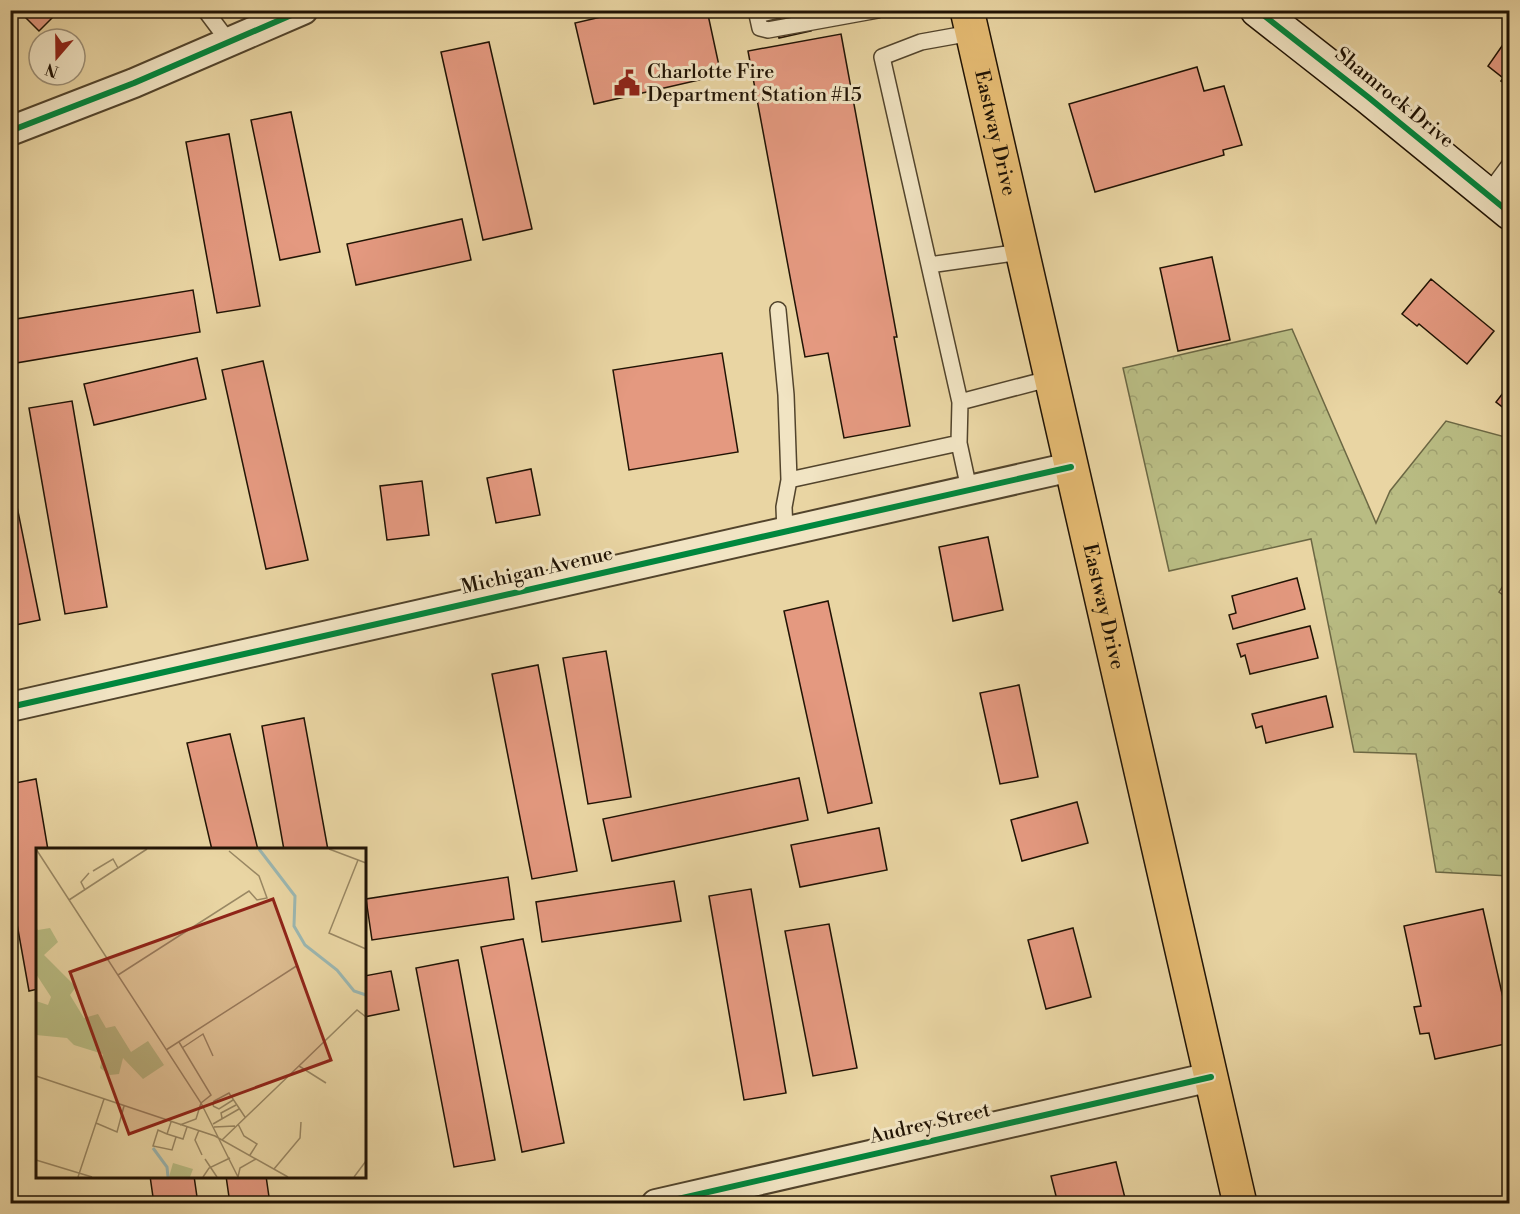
<svg xmlns="http://www.w3.org/2000/svg" width="1520" height="1214" font-family="'Libre Bodoni',serif">
	<style>
		.forest { fill: url(#forest-crowns); stroke: #6c6844; stroke-width: 1.5 }
		.building { fill: #e49980; stroke: #201304; stroke-width: 1.5 }
		.lines { fill: none; stroke-linecap: round; stroke-linejoin: round }
		.lane-casing { stroke: #52442c; stroke-width: 18 }
		.street-casing { stroke: #52442c; stroke-width: 32 }
		.secondary-casing { stroke: #201304; stroke-width: 36 }
		.primary-casing { stroke: #201304; stroke-width: 36 }
		.lane { stroke: #f1e4c3; stroke-width: 15 }
		.street { stroke: #f1e4c3; stroke-width: 28 }
		.secondary { stroke: #f1e4c3; stroke-width: 33 }
		.primary { stroke: #e4ba72; stroke-width: 33 }
		.cycleway-casing { stroke: #f1e4c3; stroke-width: 10 }
		.cycleway { stroke: #00873e; stroke-width: 6 }
		.labels { text-anchor: middle; dominant-baseline: central; stroke-width: 6; stroke-linejoin: round; paint-order: stroke }
		.poi-label { font-size: 20px; fill: #201304; stroke: #f1e4c3; text-anchor: start }
		.street-label { font-size: 20px; fill: #201304; stroke: #f1e4c3 }
		.inset-river { fill: none; stroke: #9bb6b0; stroke-width: 3 }
		.inset-road { fill: none; stroke: #998763; stroke-width: 1.5 }
		.view { fill: #8f2418; fill-opacity: 0.15; stroke: #8f2418; stroke-width: 3 }
		.inset-edge { fill: none; stroke: #201304; stroke-width: 3 }
	</style>
	<defs>
		<pattern id="forest-crowns" width="20" height="18" patternUnits="userSpaceOnUse" patternTransform="scale(1.5)"><rect width="20" height="18" fill="#b9bc83"/><path d="M2 6a3 3 0 1 1 6 0M12 15a3 3 0 1 1 6 0" fill="none" stroke="#9fa170"/></pattern>
	</defs>
	<rect width="100%" height="100%" fill="#e9d5a3"/>
	<filter id="stains"><feTurbulence type="fractalNoise" baseFrequency=".00333" numOctaves="4"/><feColorMatrix values="0 0 0 0 .2 0 0 0 0 .09 0 0 0 0 .02 0 0 0 .5 -.17"/></filter>
	<radialGradient id="worn" r=".72"><stop offset=".6" stop-color="#630" stop-opacity="0"/><stop offset="1" stop-color="#630" stop-opacity=".3"/></radialGradient>
	<path class="forest" d="M1292,329l84,194 14,-32 56,-70 63,17v139l-10,15 11,8 -1,276 -73,-4 -20,-118 -62,-2 -43,-213 -142,32 -46,-203z"/>
	<path class="building" d="M18,10h42l-21,21z
		M631,10h76l14,65 -127,29 -19,-81z
		M772,10h35l4,21 -32,7z
		M841,34l56,303h-3l16,89 -66,12 -16,-85 -23,4 -57,-306z
		M1509,36l1,1v50l-9,-6 2,-3 -15,-12z
		M489,42l43,187 -49,11 -42,-188z
		M1197,67l7,24 20,-5 18,59 -19,5 1,5 -129,37 -26,-88z
		M291,112l29,140 -40,8 -29,-140z
		M229,134l31,172 -43,7 -31,-171z
		M462,219l9,41 -115,25 -9,-41z
		M1212,257l18,83 -52,11 -18,-83z
		M1431,279l63,52 -27,33 -48,-40 -2,2 -15,-12z
		M193,290l7,42 -190,32v-44z
		M722,353l16,99 -109,18 -16,-100z
		M197,358l9,41 -112,26 -10,-41z
		M263,361l45,199 -42,9 -44,-199z
		M1510,384v29l-14,-11z
		M72,401l35,206 -42,7 -36,-206z
		M531,469l9,46 -44,8 -9,-45z
		M10,472l30,148 -30,6z
		M422,481l7,54 -42,5 -7,-54z
		M988,537l15,73 -50,11 -14,-74z
		M1297,578l8,31 -72,20 -4,-14 7,-2 -4,-17z
		M828,601l44,202 -44,10 -44,-202z
		M1310,626l8,32 -68,16 -5,-19 -4,2 -4,-13z
		M606,651l25,146 -43,7 -25,-146z
		M538,665l39,206 -45,8 -40,-205z
		M1019,685l19,92 -38,7 -20,-91z
		M1326,696l7,31 -67,16 -4,-17 -6,2 -4,-14z
		M304,718l24,132h-44l-22,-124z
		M230,734l28,116h-46l-25,-107z
		M799,778l9,42 -196,41 -9,-42z
		M36,779l12,71h-10v139l-9,2 -19,-106v-101z
		M1077,802l11,41 -66,18 -11,-41z
		M879,828l8,42 -87,17 -9,-42z
		M508,877l6,42 -142,21 -6,-41z
		M674,881l7,40 -139,21 -6,-40z
		M751,889l35,204 -42,7 -35,-204z
		M1483,909l27,120v14l-75,16 -6,-26 -9,1 -6,-27 7,-1 -17,-80z
		M829,924l28,144 -44,8 -28,-145z
		M1073,928l18,69 -45,12 -18,-69z
		M523,939l41,204 -42,9 -41,-205z
		M458,960l37,200 -41,7 -38,-199z
		M391,971l8,39 -35,7v-41z
		M1116,1162l10,40 -68,2 -7,-28z
		M150,1176h44l4,28h-44z
		M226,1176h40l4,28h-40z"/>
	<g class="lines">
		<g class="lane-casing">
			<path id="lane" d="M205,10l24,32
				M756,10l4,18 8,2 110,-20
				M757,15l21,-5
				M1487,195l23,-31
				M929,265l92,-13
				M778,310l8,85 3,85 170,-37
				M960,402l92,-24
				M969,489l-10,-46 1,-41 -78,-345 39,-15 50,-9
				M785,532l-1,-25 5,-27"/>
		</g>
		<g class="street-casing">
			<path id="street" d="M10,131l124,-48 169,-73
				M10,707l1061,-240
				M656,1204l555,-127"/>
		</g>
		<g class="secondary-casing">
			<path id="secondary" d="M1257,10l111,87 142,116"/>
		</g>
		<g class="primary-casing">
			<g id="primary">
				<path id="s1" d="M967,10l273,1194"/>
			</g>
		</g>
		<use href="#lane" class="lane"/>
		<use href="#street" class="street"/>
		<use href="#secondary" class="secondary"/>
		<use href="#primary" class="primary"/>
		<g class="cycleway-casing">
			<path id="cycleway" d="M1257,10l111,87 142,116
				M10,131l124,-48 169,-73
				M10,707l1061,-240
				M656,1204l555,-127"/>
		</g>
		<use href="#cycleway" class="cycleway"/>
	</g>
	<defs>
		<g id="civic-bare" transform="scale(2.07)"><path d="M-.6-6.5H3V-4.5H.6V-3L4-1V1h2V6H-6V1h2V-1L-.6-3ZM-1.2 2.5V6h2.4V2.5Z" fill="#8f2418" stroke="#f1e4c3" stroke-width="2.5" paint-order="stroke"/></g>
	</defs>
	<g fill-rule="evenodd">
		<use href="#civic-bare" x="627" y="83"/>
	</g>
	<g class="labels">
		<g class="poi-label">
			<text x="647" y="72">Charlotte Fire<tspan x="647" dy="23">Department Station #15</tspan></text>
		</g>
		<g class="street-label">
			<text transform="translate(1394 98) rotate(39)">Shamrock Drive</text>
			<text stroke="none"><textPath href="#s1" startOffset="126">Eastway Drive</textPath></text>
			<text transform="translate(537 571) rotate(-13)">Michigan Avenue</text>
			<text stroke="none"><textPath href="#s1" startOffset="612">Eastway Drive</textPath></text>
			<text transform="translate(930 1124) rotate(-13)">Audrey Street</text>
		</g>
	</g>
	<g transform="translate(36 848)">
		<rect width="330" height="330" fill="#e9d5a3"/>
		<path d="M0,79l2,3 12,-2 8,14 -14,13 32,32 -6,8 14,23 14,-4 8,14 9,-2 16,26 17,-11 16,24 -21,14 -20,-21 -4,16 -9,1 -10,-7 3,-14 -29,-9 -7,-7 -31,-3v-34l12,4 3,-8 -15,-23zM137,315l20,6 -3,8h-21z" fill="#b9bc83"/>
		<path class="inset-river" d="M223,1l36,47 -1,30 11,19 32,25 17,21 12,4M117,300l14,19 1,10"/>
		<path class="inset-road" d="M0,1l165,254 37,74M293,1l37,14M322,12l-29,73 37,16M57,23l20,-12 5,9M49,42l-4,-8 8,-9M33,52l78,-51M82,127l131,-84 8,9 10,-2 -8,-22 -30,-25M143,194l32,53 -10,8M146,200l21,-14 10,22M130,202l132,-85M263,218l27,17M0,228l179,60 73,41M177,258l1,-5 15,-8 16,24M177,258l6,3 14,-9M186,270l-1,-5 15,-8M135,274l-4,12 16,5 4,-12M60,275l21,9 7,-26M177,276l26,-15M202,276l6,12 13,8 -7,11M144,277l16,-6 5,-16M178,279l21,-1M163,282l-4,10 7,15M131,286l-9,-4 -5,16 19,4 4,-13M186,292l135,-130 9,7M169,311l12,18M0,312l56,17M238,321l26,-31 1,-16M42,329l26,-78M167,329l6,-9 21,-10M202,329l2,-9 16,-9M318,329l12,-16"/>
		<path class="view" d="M237,51l58,161 -202,74 -59,-162z"/>
		<rect width="330" height="330" class="inset-edge"/>
	</g>
	<rect width="1520" height="1214" fill="none" stroke="#e9d5a3" stroke-width="36"/>
	<rect x="12" y="12" width="1496" height="1190" fill="none" stroke="#201304" stroke-width="3"/>
	<rect x="18" y="18" width="1484" height="1178" fill="none" stroke="#201304" stroke-width="1.5"/>
	<g transform="translate(57 57) rotate(200)"><circle r="28" fill="#f1e4c3" stroke="#9d9077" stroke-width="1.5"/>
	<path d="M0-4.5L10 22L0 15L-10 22Z" fill="#8f2418"/>
	<text y="-9" font-size="16" font-weight="bold" text-anchor="middle" fill="#201304">N</text>
	</g>
	<rect width="100%" height="100%" filter="url(#stains)"/>
	<rect width="100%" height="100%" fill="url(#worn)"/>
</svg>
